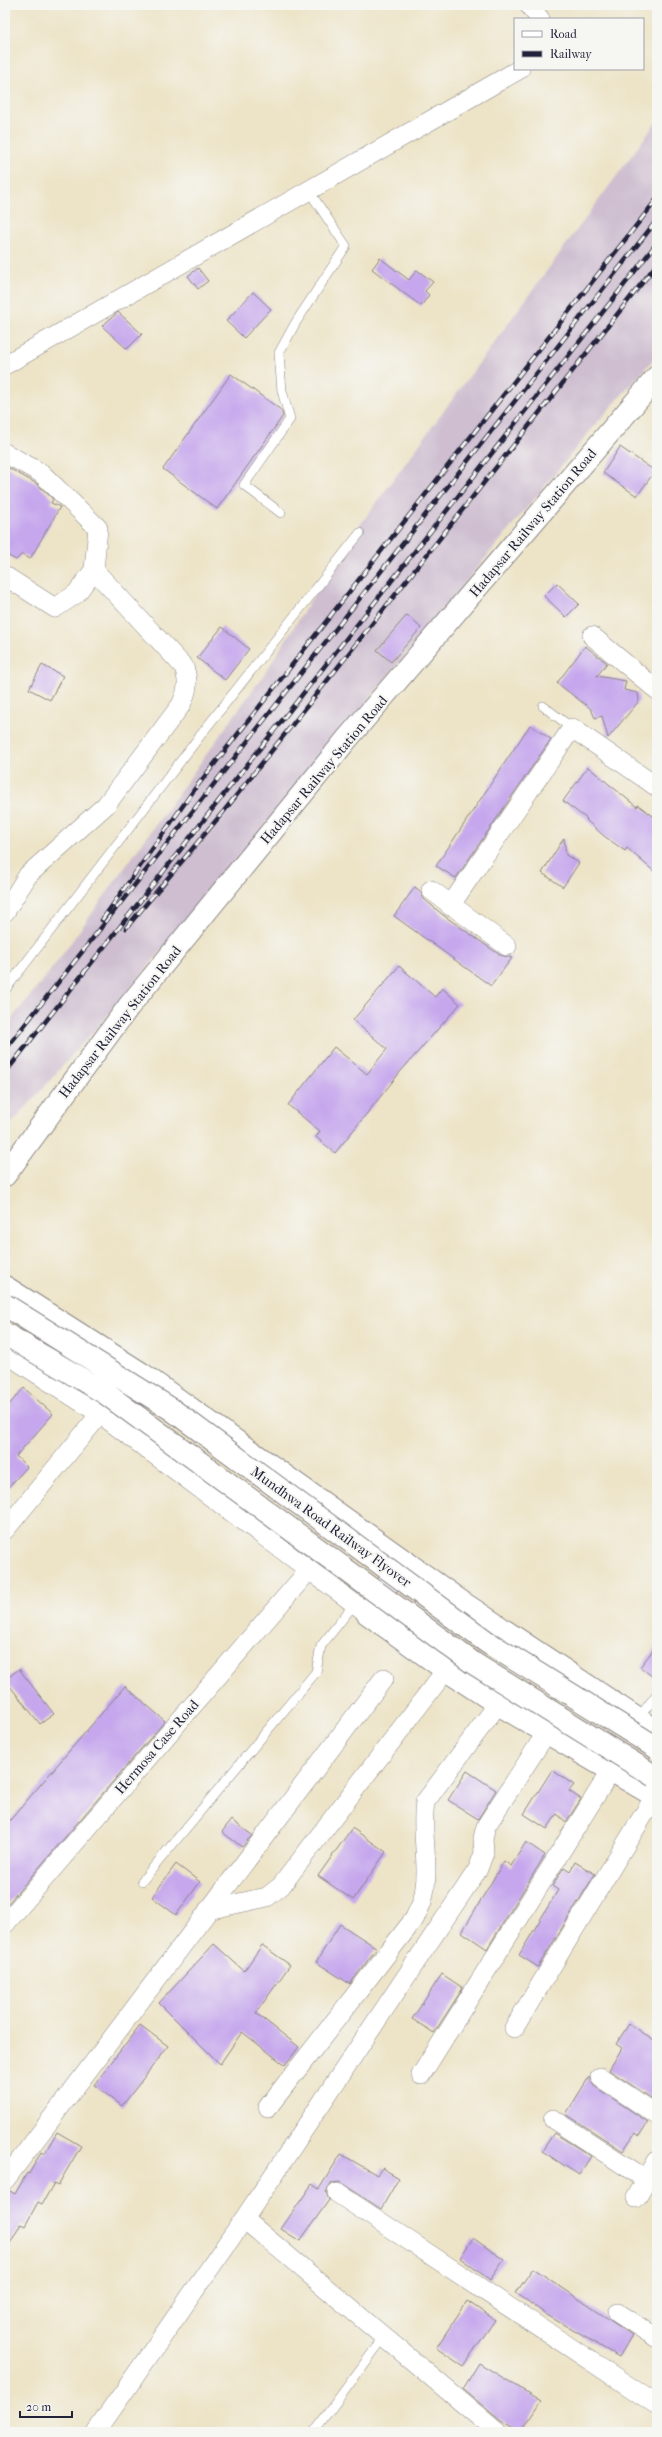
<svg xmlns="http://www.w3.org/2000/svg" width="662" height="2437" font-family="'IM FELL French Canon',serif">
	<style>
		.industrial { fill: #cebed0 }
		.building { fill: #c6a7ed }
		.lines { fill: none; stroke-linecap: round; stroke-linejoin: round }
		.service-casing { stroke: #888382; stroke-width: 10 }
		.minor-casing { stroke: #888382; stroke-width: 20 }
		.tertiary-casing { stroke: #888382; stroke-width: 24 }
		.service { stroke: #fff; stroke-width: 9 }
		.minor { stroke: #fff; stroke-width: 19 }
		.tertiary { stroke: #fff; stroke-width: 22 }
		.rail-casing { stroke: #22223b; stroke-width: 4.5 }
		.rail { stroke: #f6f6f2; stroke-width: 3; stroke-dasharray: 9; stroke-linecap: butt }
		.trunk-bridge-casing { stroke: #888382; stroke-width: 24; stroke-linecap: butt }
		.trunk-bridge { stroke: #fff; stroke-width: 22 }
		.labels { text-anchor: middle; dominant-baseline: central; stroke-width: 4; stroke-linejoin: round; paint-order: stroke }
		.street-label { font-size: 14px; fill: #22223b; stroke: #f6f6f2 }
	</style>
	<rect width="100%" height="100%" fill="#f6f6f2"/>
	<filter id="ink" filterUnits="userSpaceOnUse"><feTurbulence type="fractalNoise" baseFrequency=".025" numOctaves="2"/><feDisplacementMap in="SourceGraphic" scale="8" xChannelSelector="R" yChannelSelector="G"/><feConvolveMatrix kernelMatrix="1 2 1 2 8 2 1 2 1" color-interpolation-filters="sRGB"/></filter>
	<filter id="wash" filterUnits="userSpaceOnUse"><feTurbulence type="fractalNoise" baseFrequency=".012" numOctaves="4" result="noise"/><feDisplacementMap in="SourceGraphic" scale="16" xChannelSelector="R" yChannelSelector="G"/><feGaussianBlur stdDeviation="0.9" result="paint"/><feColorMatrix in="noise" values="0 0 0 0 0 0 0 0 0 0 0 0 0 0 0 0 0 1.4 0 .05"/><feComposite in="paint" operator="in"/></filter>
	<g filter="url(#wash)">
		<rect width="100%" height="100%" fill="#ede4c8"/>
		<path class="industrial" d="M657,121v234l-61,69 -481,583 -110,124v-104l49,-61 211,-293 81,-129z"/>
		<g id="blocks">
			<path class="building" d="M380,258l29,22 8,-10 16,12 -8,9 4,4 -8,11 -49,-37z
				M198,268l10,13 -10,8 -10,-13z
				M253,292l18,17 -27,29 -18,-17z
				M118,312l24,22 -15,15 -25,-23z
				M231,374l50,36 2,6 -66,93 -54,-40z
				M620,447l35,24 -18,25 -34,-23z
				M5,466l32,18 16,15 -2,4 9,4 -30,52 -8,-5 -6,6 -11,-6z
				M557,583l22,21 -13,13 -22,-21z
				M407,615l14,13 -30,34 -14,-12z
				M222,627l27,22 -24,31 -28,-22z
				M585,646l22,17 -10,13 29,5 -2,9 14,3 1,8 -31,37 -6,-22 -7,2 -4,-9 -34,-26z
				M42,665l21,11 -13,24 -21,-11z
				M530,725l21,14 -95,139 -20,-12z
				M588,767l49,40 1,-2 19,14v55l-30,-26 -2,3 -21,-15 -18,-16 1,-1 -24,-18z
				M564,838l2,17 13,8 -16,24 -21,-14z
				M415,887l5,4 4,8 19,16 57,40 12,3 -21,28 -97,-70z
				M399,966l36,31 7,-9 18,16 -59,67 -66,82 -19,-16 4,-6 -32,-26 46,-58 33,27 20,-25 -34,-29z
				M24,1388l29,26 -37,42 11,11 -22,24v-82z
				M657,1645v35l-17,-13z
				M19,1669l35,45 -14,10 -35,-44z
				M125,1686l40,35 -160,186v-81z
				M552,1770l22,15 -5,6 12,8 -15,23 -9,-8 -10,15 -23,-15z
				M467,1771l29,19 -18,29 -30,-19z
				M231,1820l21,15 -10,12 -20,-15z
				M352,1828l34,24 -33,48 -35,-24z
				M526,1842l19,13 -58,94 -25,-17 42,-71 7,5z
				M575,1862l20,12 -57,93 -19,-12 39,-65 -6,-4 12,-19 6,4z
				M176,1864l24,18 -24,33 -24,-18z
				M340,1924l37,24 -27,36 -34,-22z
				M214,1944l30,27 18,-26 28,20 -34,48 43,34 -14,18 -43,-33 -22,32 -61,-61z
				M442,1974l21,14 -29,45 -22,-14z
				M629,2024l28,19v59l-48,-32 13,-22 -6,-4z
				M140,2025l28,21 -46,60 -28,-21z
				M589,2077l5,9 54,36 -9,14 -4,-3 -12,18 -57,-37z
				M57,2132l24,14 -23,39 -4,-2 -12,21 -4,-2 -13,24 -4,-2 -16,28v-52l5,-9 5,3 12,-21 2,1 12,-22 3,2z
				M554,2133l37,23 -12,19 -37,-24z
				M341,2154l36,21 5,-7 17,10 -18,31 -41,-27 -8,1 -6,9 3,8 -29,41 -19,-12 31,-45 7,5z
				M473,2238l31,22 -14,20 -30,-22z
				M533,2268l99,67 -13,22 -72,-42 -31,-22z
				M467,2301l28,19 -32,46 -27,-18z
				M479,2363l62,38 -20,31 -20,-11 -38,-32z"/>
		</g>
	</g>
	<g filter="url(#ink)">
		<use href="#blocks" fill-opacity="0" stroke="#888382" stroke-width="1"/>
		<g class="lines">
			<g class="service-casing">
				<path id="service" d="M281,513l-37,-28 46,-66 -8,-28 -3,-38 17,-31 50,-76 -37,-55
					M543,706l29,22
					M5,990l201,-262 154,-195
					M637,1720l20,-26
					M142,1881l174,-209 5,-26 34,-43
					M314,2432l70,-95"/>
			</g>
			<g class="minor-casing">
				<path id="minor" d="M529,5l11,14
					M5,365l515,-296
					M5,453l36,20 57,55 -4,42 -18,24 -21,14 -50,-32
					M592,636l65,54
					M431,890l76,56
					M450,906l122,-178 85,59
					M5,912l23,-37 78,-70 75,-100c7,-15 8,-23 3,-38l-90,-97
					M5,1353l95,61 267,199
					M5,1530l95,-116
					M208,1910l59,-13 14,-11 165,-216
					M5,1924l304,-354
					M514,2028l141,-232
					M421,2075l190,-304
					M600,2077l57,38
					M268,2107l147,-189c2,-7 7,-13 8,-20 8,-31 -3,-64 2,-96l73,-98
					M553,2119l94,61
					M5,2180l379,-502
					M337,2193l320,212
					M636,2198l21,-37
					M244,2219l253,213
					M618,2313l39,25
					M96,2432l148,-213 234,-350 6,-16 -1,-15 3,-12 61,-94"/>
			</g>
			<g class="tertiary-casing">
				<path id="tertiary" d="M5,1175l124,-169 218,-267 310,-362
					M5,1287l137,87 321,229 194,129
					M405,1561l-38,52 79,57 52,34 157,92 2,-4"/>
			</g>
			<use href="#service" class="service"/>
			<use href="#minor" class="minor"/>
			<use href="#tertiary" class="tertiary"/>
			<g class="rail-casing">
				<path id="rail" d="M102,920l92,-130 463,-591
					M126,928l98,-117 433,-547
					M5,1050l652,-830
					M5,1073l652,-830"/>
			</g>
			<use href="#rail" class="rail"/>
			<g class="trunk-bridge-casing">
				<path id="trunk-bridge" d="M5,1305l166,104 316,233 170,106
					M5,1334l100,59 368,270 181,113"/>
			</g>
			<use href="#trunk-bridge" class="trunk-bridge"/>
		</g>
	</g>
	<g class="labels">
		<g class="street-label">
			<text transform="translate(533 523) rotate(-50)">Hadapsar Railway Station Road</text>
			<text transform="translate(324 770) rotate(-50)">Hadapsar Railway Station Road</text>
			<text transform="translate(120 1022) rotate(-52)">Hadapsar Railway Station Road</text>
			<text transform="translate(331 1527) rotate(36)">Mundhwa Road Railway Flyover</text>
			<text transform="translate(157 1747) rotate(-49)">Hermosa Case Road</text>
		</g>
	</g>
	<rect width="662" height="2437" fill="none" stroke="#f6f6f2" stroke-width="20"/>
	<rect x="514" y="18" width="130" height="52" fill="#f6f6f2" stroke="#a1a1a9"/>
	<rect x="522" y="31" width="20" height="6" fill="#ffffff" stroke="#a1a1a9"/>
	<text x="550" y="38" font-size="12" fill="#22223b">Road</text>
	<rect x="522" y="51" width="20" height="6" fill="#22223b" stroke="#a1a1a9"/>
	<text x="550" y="58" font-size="12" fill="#22223b">Railway</text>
	<path d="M20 2411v6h52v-6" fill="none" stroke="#22223b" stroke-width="2"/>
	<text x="26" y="2411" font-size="12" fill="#22223b" stroke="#f6f6f2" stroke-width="3" paint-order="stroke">20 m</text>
</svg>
